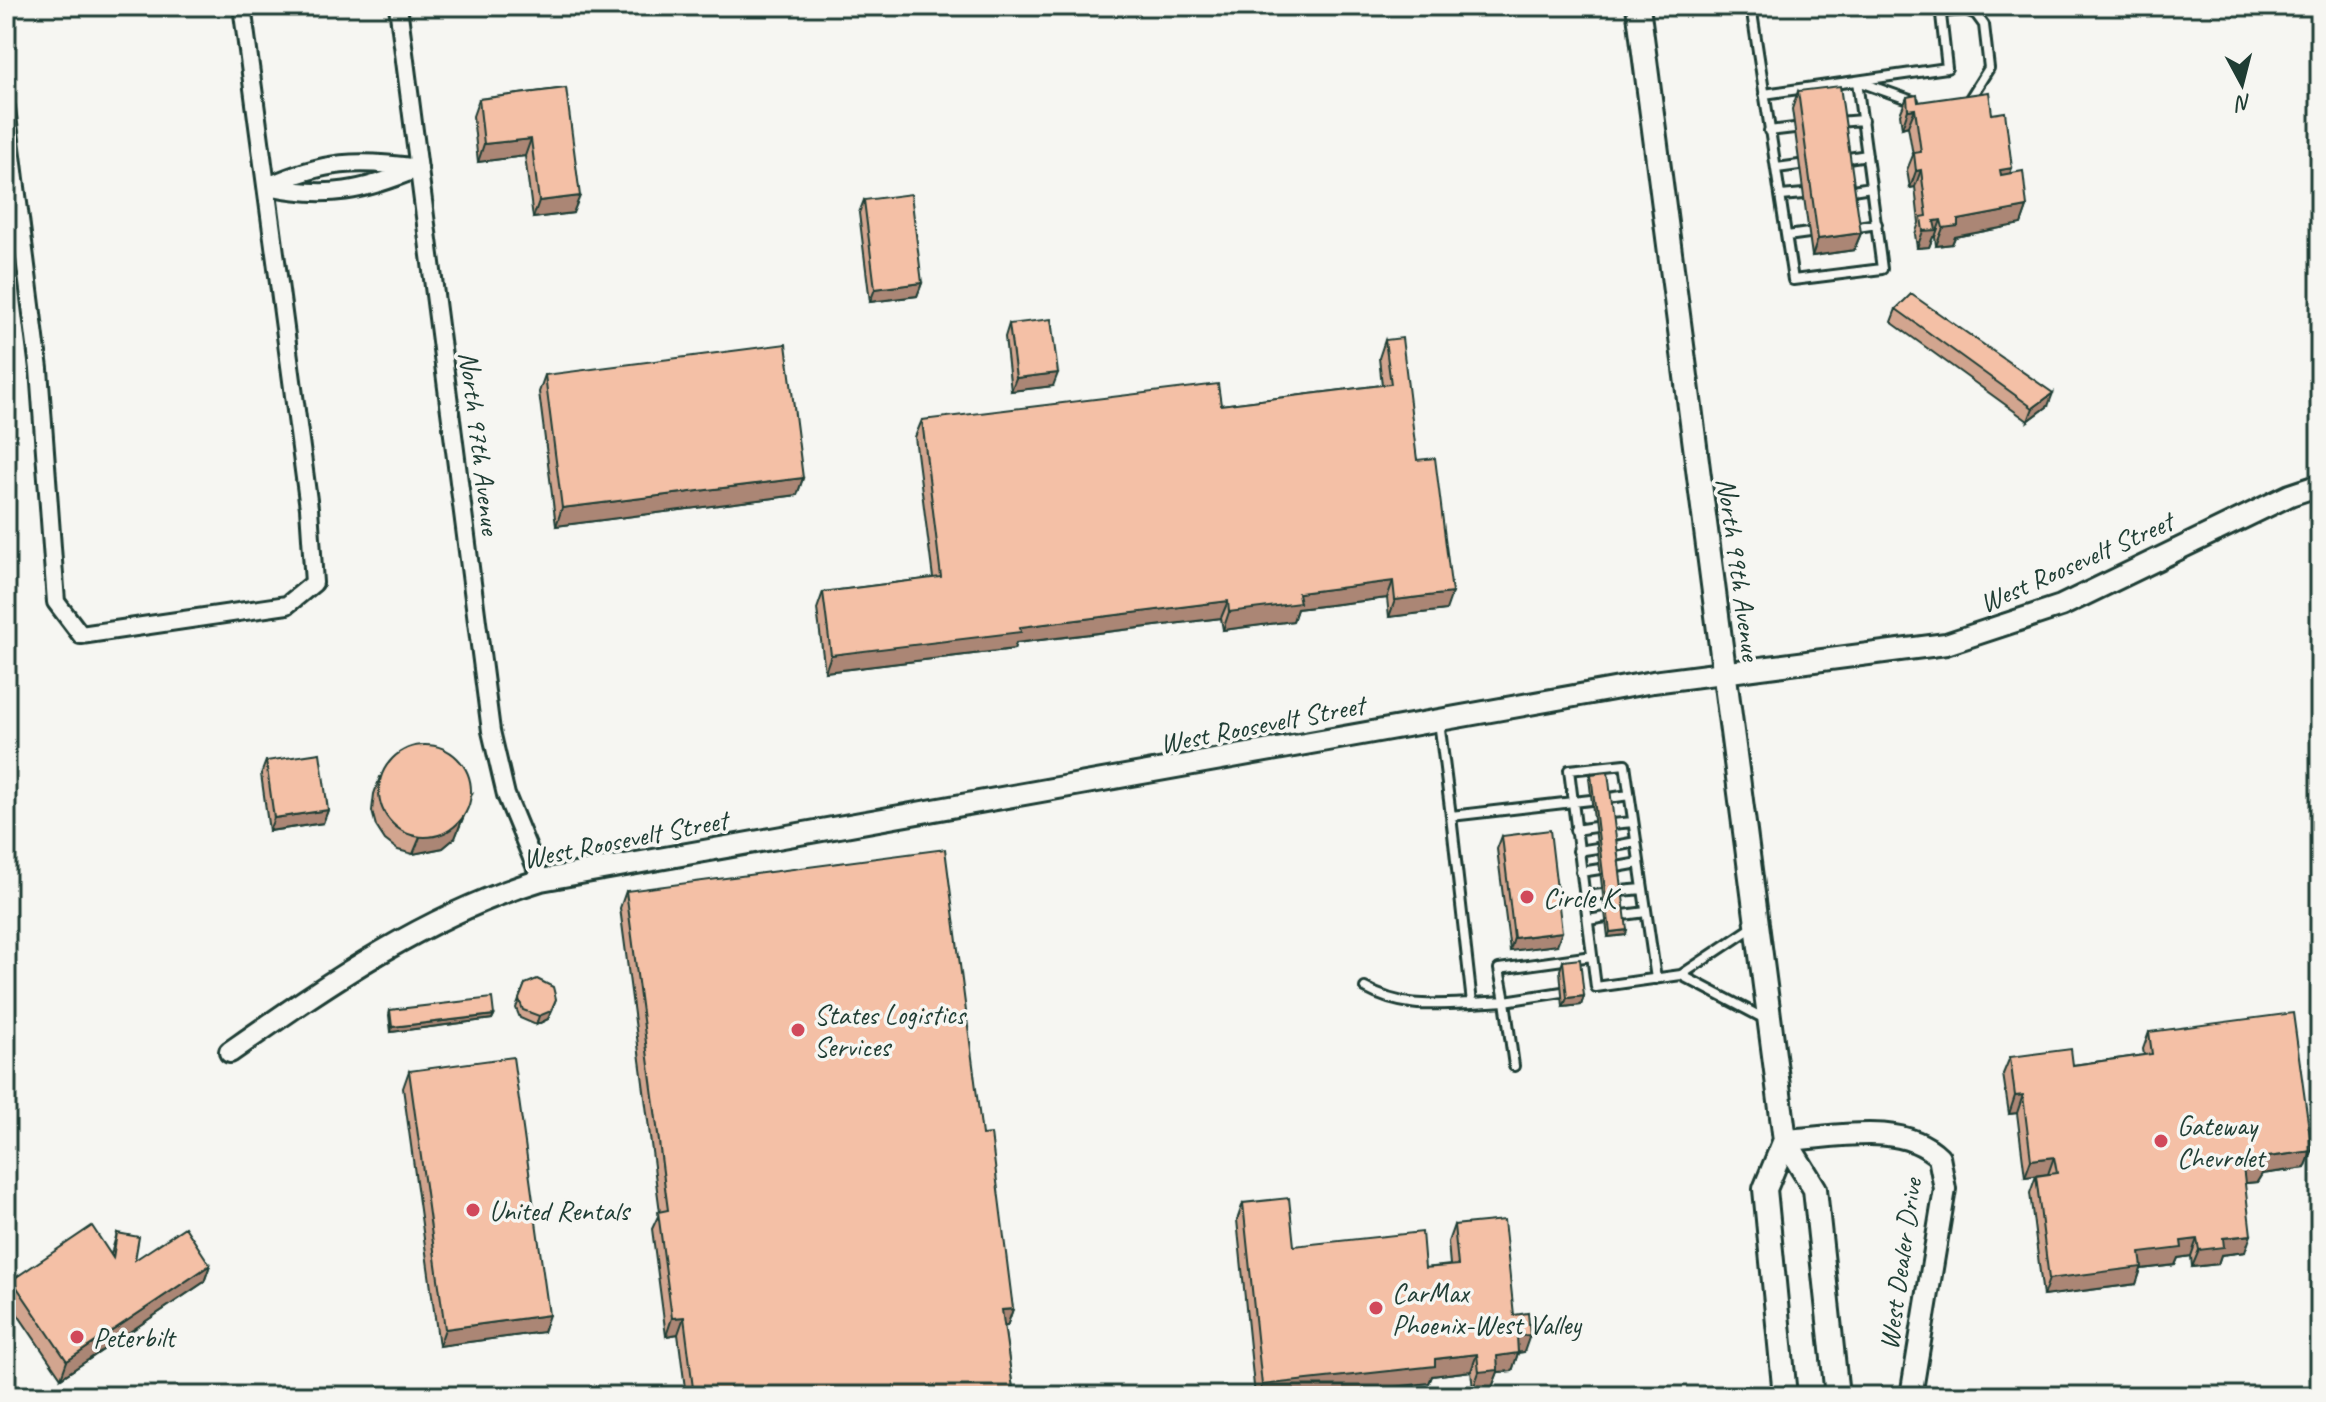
<svg xmlns="http://www.w3.org/2000/svg" width="2326" height="1402" font-family="Caveat,sans-serif">
	<style>
		.lines { fill: none; stroke-linecap: round; stroke-linejoin: round }
		.service-casing { stroke: #1f3d34; stroke-width: 14 }
		.minor-casing { stroke: #1f3d34; stroke-width: 22 }
		.tertiary-casing { stroke: #1f3d34; stroke-width: 26 }
		.secondary-casing { stroke: #1f3d34; stroke-width: 28 }
		.service { stroke: #f6f6f2; stroke-width: 8 }
		.minor { stroke: #f6f6f2; stroke-width: 16 }
		.tertiary { stroke: #f6f6f2; stroke-width: 20 }
		.secondary { stroke: #f6f6f2; stroke-width: 22 }
		.wall { fill: #d2a58f; stroke: #1f3d34; stroke-width: 2 }
		.shaded-wall { fill: #ab8674; stroke: #1f3d34; stroke-width: 2 }
		.building { fill: #f4c0a6; stroke: #1f3d34; stroke-width: 2 }
		.poi-dot { fill: #d1495b; stroke: #f6f6f2; stroke-width: 3 }
		.labels { text-anchor: middle; dominant-baseline: central; stroke-width: 7; stroke-linejoin: round; paint-order: stroke }
		.street-label { font-size: 28px; fill: #1f3d34; stroke: #f6f6f2 }
		.poi-label { font-size: 28px; fill: #1f3d34; stroke: #f6f6f2; text-anchor: start }
	</style>
	<rect width="100%" height="100%" fill="#f6f6f2"/>
	<filter id="ink" filterUnits="userSpaceOnUse"><feTurbulence type="fractalNoise" baseFrequency=".0125" numOctaves="2"/><feDisplacementMap in="SourceGraphic" scale="16" xChannelSelector="R" yChannelSelector="G"/><feConvolveMatrix kernelMatrix="1 2 1 2 8 2 1 2 1" color-interpolation-filters="sRGB"/></filter>
	<g filter="url(#ink)">
		<g class="lines">
			<g class="service-casing">
				<path id="service" d="M1751,6l42,274 89,-11 -25,-188
					M1941,12l25,-2 10,4 8,11 5,43 -20,32
					M1857,81l56,20
					M1764,94l183,-26 -7,-62
					M1837,122l26,-2
					M1769,131l25,-3
					M1842,159l25,-4
					M1777,168l22,-3
					M1846,191l25,-4
					M1781,196l23,-2
					M1851,228l26,-4
					M1787,236l22,-3
					M1439,721l12,95 122,-14 23,185 85,-12 72,-48
					M1609,798l20,-3
					M1591,800l-18,2 -4,-32 56,-6 31,215
					M1451,816l21,187 33,-2 9,65
					M1612,824l21,-2
					M1575,830l20,-3
					M1615,846l21,-4
					M1578,851l19,-3
					M1617,867l22,-4
					M1581,872l19,-3
					M1620,891l23,-2
					M1585,896l18,-2
					M1623,915l23,-3
					M1588,920l18,-3
					M1681,975l84,44
					M1365,988c36,20 67,17 107,15
					M1562,992l-57,9 -6,-32 93,-13"/>
			</g>
			<g class="minor-casing">
				<path id="minor" d="M398,6l93,725 15,64 35,85
					M6,108l33,261 17,233 25,33 206,-30 27,-22 -5,-75 -67,-502
					M268,186c60,13 96,5 151,-18
					M268,186c56,-25 90,-27 150,-18"/>
			</g>
			<g class="tertiary-casing">
				<path id="tertiary" d="M230,1052c99,-69 195,-137 311,-172l1112,-198 293,-38 115,-38 229,-111 30,-10
					M1785,1140c48,-2 116,-20 154,17l6,32 -34,207"/>
			</g>
			<g class="secondary-casing">
				<path id="secondary" d="M1638,6l147,1134 30,49 22,207
					M1785,1140l-20,49 20,207"/>
			</g>
			<use href="#service" class="service"/>
			<use href="#minor" class="minor"/>
			<use href="#tertiary" class="tertiary"/>
			<use href="#secondary" class="secondary"/>
		</g>
		<path class="wall" d="M566,88l7,125 -40,5 -8,-62 -47,6 -5,-46 6,-17z
			M1798,91l63,142 -7,17 -42,6 -20,-147z
			M1907,97l11,5 74,12 19,59 16,34 -6,17 -66,13 -3,7 -16,2 -1,-9h-2l-4,10 -12,1 -2,-14 4,-11 -4,-36 -5,1 -3,-18 6,-15 -5,-29 -6,2 -2,-14z
			M864,200l58,83 -5,13 -47,6 -11,-89z
			M1896,309l152,97 -20,15 -137,-99z
			M1009,324l44,62 -42,5 -6,-54z
			M1385,340l32,120 29,150 -57,7 -2,-19 -90,11 -4,12 -70,9 -2,-12 -205,25 -2,6 -189,23 -8,-63 6,-17 110,-14 -18,-141 7,-17 299,-15 161,-20 -3,-27z
			M545,375l258,103 -6,17 -241,31 -17,-134z
			M266,761l62,49 -5,13 -54,8 -8,-57z
			M1591,774l35,161 -18,2 -19,-159z
			M380,777l86,34 -11,27 -12,10 -30,6 -15,-4 -13,-10 -9,-14 -4,-15 2,-17z
			M1502,836l55,109 -47,6 -13,-102z
			M626,891l356,244 31,174 -6,17h-3l10,70h-328l-8,-62 -12,2 -14,-107 8,-17 -40,-304z
			M1563,961l21,35 -3,9 -18,2 -3,-37z
			M525,984l28,24 -5,11 -12,6 -16,-7 -4,-10z
			M390,1010l104,5 -2,4 -101,13 -2,-17z
			M2149,1032l163,119 -7,17 -43,6 -5,8 -12,1v69l-24,3 -3,9 -26,3 -1,-11 -13,2 -3,7 -34,4 -5,15 -93,12 -13,-103 6,-17 12,-2 -23,3 -8,-64 -8,1 -6,-40 7,-17 63,8 71,-10 -1,-6z
			M409,1071l134,261 -104,14 -36,-258z
			M1243,1203l51,43 131,22 25,-3 -2,-23 6,-17 60,90 10,37 -6,1 -6,18 -14,1 -6,15 -19,2 -2,-18 -39,5 -3,7 -118,13h-56l-18,-176z
			M117,1233l18,27 75,5 -6,17 -143,96 -55,-81 6,-17 99,-26z"/>
		<path class="shaded-wall" d="M1915,109l-7,17 -6,2 6,-18z
			M531,139l-6,17 -47,6 6,-18z
			M2012,168l-6,17 -13,2 7,-17z
			M1921,170l-6,17 -5,1 6,-17z
			M580,196l-7,17 -40,5 6,-17z
			M2027,207l-6,17 -66,13 -3,7 -16,2 7,-18 15,-8z
			M1941,220l-6,17h-2l-4,10 -12,1 6,-17 11,-10z
			M1861,233l-7,17 -42,6 6,-17z
			M922,283l-5,13 -47,6 5,-13z
			M1058,373l-5,13 -42,5 5,-13z
			M2053,393l-5,13 -20,15 5,-13z
			M803,478l-6,17 -241,31 6,-18z
			M1393,581l-6,17 -90,11 -4,12 -70,9 6,-18 69,-19z
			M1452,593l-6,17 -57,7 6,-17z
			M1228,601l-7,17 -205,25 -2,6 -189,23 6,-17 189,-28z
			M472,794l-17,44 -12,10 -30,6 7,-17z
			M328,810l-5,13 -54,8 5,-13z
			M1627,930l-1,5 -18,2 2,-5z
			M1562,932l-5,13 -47,6 4,-13z
			M1584,996l-3,9 -18,2 4,-9z
			M556,999l-8,20 -12,6 3,-9z
			M494,1015l-2,4 -101,13 1,-5z
			M2023,1095l-6,18 -8,1 6,-18z
			M2312,1151l-7,17 -43,6 -5,8 -20,2 6,-17 25,-10z
			M2054,1157l-6,17 -23,3 6,-17z
			M2251,1235l-6,17 -24,3 -3,9 -26,3 7,-17 24,-12z
			M2197,1239l-6,17 -13,2 -3,7 -34,4 -5,15 -93,12 6,-17 132,-38z
			M210,1265l-6,17 -143,96 6,-17z
			M1013,1309l-6,17 -11,1 6,-17z
			M549,1315l-6,17 -104,14 6,-17z
			M684,1317l-6,17 -12,2 6,-18z
			M1530,1335l-6,17 -14,1 7,-17z
			M1518,1353l-6,18 -14,1 -6,15 -19,2 6,-17 18,-16z
			M1477,1354l-6,17 -39,5 -3,7 -118,13h-53l4,-11 173,-26z"/>
		<path class="building" d="M1840,86l21,147 -43,6 -20,-148z
			M566,88l14,108 -41,5 -8,-62 -47,5 -5,-45z
			M1989,92l3,22 13,-2 7,56 -12,2 1,5 22,-4 4,36 -69,13v6l-15,2 -2,-8 -7,1 2,9 -13,1 -2,-14 6,-1 -6,-46 -5,1 -2,-18 7,-1 -6,-43 -7,1 -1,-13 10,-2 1,7z
			M911,194l11,89 -47,6 -11,-89z
			M1911,294l142,99 -20,15 -137,-99z
			M1051,319l7,54 -42,5 -7,-54z
			M1402,338l15,122 18,-2 17,135 -57,7 -2,-19 -95,12 2,10 -71,9 -1,-11 -208,26 1,5 -190,23 -8,-63 118,-15 -19,-157 296,-36 3,21 170,-21 -6,-44z
			M786,344l17,134 -241,30 -17,-133z
			M379 791a46 46 0 1 1 92 0a46 46 0 1 1-92 0Z
			M320,753l8,57 -54,8 -8,-57z
			M1608,772l19,158 -17,2 -19,-158z
			M1550,830l12,102 -48,6 -12,-102z
			M945,849l37,286 9,-1 22,175 -11,1 12,86h-320l-10,-79 -12,1 -14,-106 10,-2 -42,-319z
			M1580,959l4,37 -17,2 -4,-37z
			M537,979l16,8 3,12 -5,12 -12,5 -16,-6 -4,-11 6,-15z
			M492,998l2,17 -102,12 -2,-17z
			M2293,1013l19,138 -44,6 -5,8 -20,2 8,68 -28,3 1,9 -25,3 -2,-11 -16,2 1,7 -42,5 2,14 -93,12 -13,-103 21,-3 -3,-16 -23,3 -8,-65 -8,1 -5,-39 61,-8 2,16 79,-11 -3,-22z
			M513,1057l36,258 -104,14 -36,-258z
			M1289,1198l5,48 128,-14 3,36 33,-3 -4,-40 50,-5 10,95 14,-2 2,22 -13,1 1,17 -21,3 1,14 -19,2 -2,-18 -42,5v7l-173,19 -19,-182z
			M92,1226l21,32 4,-25 22,4 -4,23 50,-33 25,38 -143,96 -55,-81z"/>
	</g>
	<g class="poi-dot">
		<circle cx="1527" cy="897" r="8"/>
		<circle cx="798" cy="1030" r="8"/>
		<circle cx="2161" cy="1141" r="8"/>
		<circle cx="473" cy="1210" r="8"/>
		<circle cx="1376" cy="1308" r="8"/>
		<circle cx="77" cy="1337" r="8"/>
	</g>
	<g class="labels">
		<g class="street-label">
			<text transform="translate(480 443) rotate(83)">North 97th Avenue</text>
			<text transform="translate(2076 562) rotate(-24)">West Roosevelt Street</text>
			<text transform="translate(1739 569) rotate(82)">North 99th Avenue</text>
			<text transform="translate(1262 724) rotate(-11)">West Roosevelt Street</text>
			<text transform="translate(625 839) rotate(-11)">West Roosevelt Street</text>
			<text transform="translate(1900 1264) rotate(-82)">West Dealer Drive</text>
		</g>
		<g class="poi-label">
			<text x="1543" y="897">Circle K</text>
			<text x="814" y="1014">States Logistics<tspan x="814" dy="32">Services</tspan></text>
			<text x="2177" y="1125">Gateway<tspan x="2177" dy="32">Chevrolet</tspan></text>
			<text x="489" y="1210">United Rentals</text>
			<text x="1392" y="1292">CarMax<tspan x="1392" dy="32">Phoenix-West Valley</tspan></text>
			<text x="93" y="1337">Peterbilt</text>
		</g>
	</g>
	<rect width="2326" height="1402" fill="none" stroke="#f6f6f2" stroke-width="32"/>
	<rect x="16" y="16" width="2294" height="1370" fill="none" stroke="#1f3d34" stroke-width="3" filter="url(#ink)"/>
	<g transform="translate(2242 84) rotate(173)" stroke="#f6f6f2" stroke-width="6" paint-order="stroke">
	<path d="M0-6L14 30L0 20L-14 30Z" fill="#1f3d34"/>
	<text y="-12" font-size="22" font-weight="bold" text-anchor="middle" fill="#1f3d34">N</text>
	</g>
</svg>
